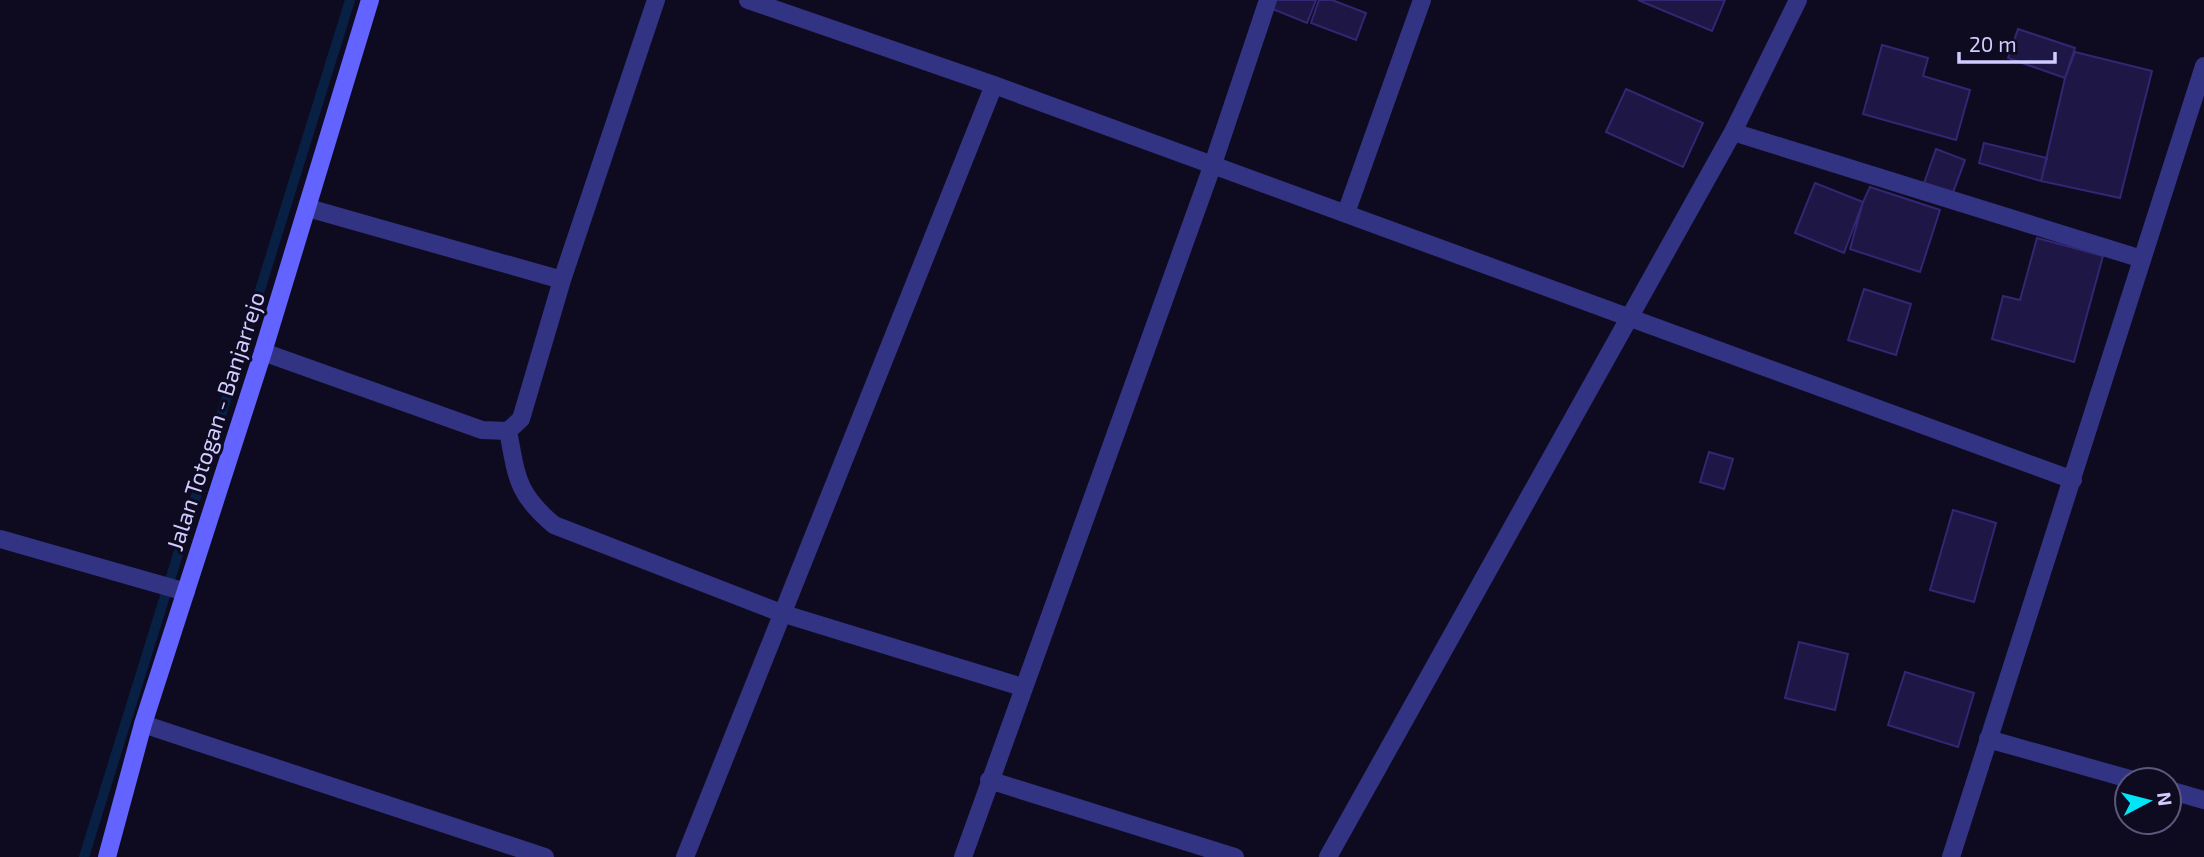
<svg xmlns="http://www.w3.org/2000/svg" width="2204" height="857" font-family="'Exo 2',sans-serif">
	<style>
		.lines { fill: none; stroke-linecap: round; stroke-linejoin: round }
		.stream { stroke: #072044; stroke-width: 10 }
		.building { fill: #1e1644; stroke: #332672; stroke-width: 2 }
		.street { stroke: #333384; stroke-width: 18 }
		.secondary { stroke: #6364ff; stroke-width: 18 }
		.labels { text-anchor: middle; dominant-baseline: central; stroke-width: 6; stroke-linejoin: round; paint-order: stroke }
		.street-label { font-size: 23px; fill: #d0ccff; stroke: #0e0b21 }
	</style>
	<rect width="100%" height="100%" fill="#0e0b21"/>
	<g class="lines">
		<path class="stream" d="M84,857l266,-857"/>
	</g>
	<path class="building" d="M1271,0h45l-9,23 -39,-16z
		M1319,0h13l34,13 -10,27 -45,-17z
		M1638,0h87l-13,31z
		M2018,29l57,19 -10,30 -57,-20z
		M1882,45l46,13 -5,18 47,14 -14,50 -93,-26z
		M2075,52l77,19 -32,127 -79,-17 24,-103z
		M1626,89l77,34 -20,44 -77,-35z
		M1984,143l63,15 -6,23 -62,-18z
		M1936,149l29,11 -13,35 -29,-9z
		M1815,183l48,19 -19,51 -49,-20z
		M1870,187l70,23 -20,62 -70,-23 13,-47z
		M2037,238l66,18 -29,106 -82,-23 11,-43 17,4z
		M1864,289l47,15 -15,51 -48,-15z
		M1709,452l24,7 -9,30 -24,-7z
		M1953,510l43,13 -22,79 -44,-12z
		M1799,642l49,12 -13,56 -50,-12z
		M1905,672l69,21 -16,54 -70,-22z"/>
	<g class="lines">
		<path class="street" d="M748,0l246,85 1079,395
			M1733,132l409,127
			M308,208l254,72
			M1346,213l76,-213
			M263,352l219,78 26,1 13,-12 41,-139 94,-280
			M508,431c9,46 8,62 46,94l227,88 241,74
			M0,539l186,53
			M143,724l402,133
			M1988,739l145,41
			M989,780l246,77
			M2169,790l35,10
			M685,857l309,-772
			M963,857l250,-693 55,-164
			M1328,857l405,-725 65,-132
			M1951,857l253,-791"/>
		<path class="secondary" d="M107,857l36,-133 120,-372 107,-352"/>
	</g>
	<g class="labels">
		<g class="street-label">
			<text transform="translate(215 421) rotate(-72)">Jalan Totogan - Banjarrejo</text>
		</g>
	</g>
	<g transform="translate(2148 801) rotate(83)"><circle r="33" fill="#0e0b21" stroke="#5c587a" stroke-width="2"/>
	<path d="M0-5L12 26L0 18L-12 26Z" fill="#00e6f7"/>
	<text y="-10" font-size="19" font-weight="bold" text-anchor="middle" fill="#d0ccff">N</text>
	</g>
	<path d="M1959 52v10h96v-10" fill="none" stroke="#d0ccff" stroke-width="3.5"/>
	<text x="1969" y="52" font-size="21" fill="#d0ccff" stroke="#0e0b21" stroke-width="5" paint-order="stroke">20 m</text>
</svg>
